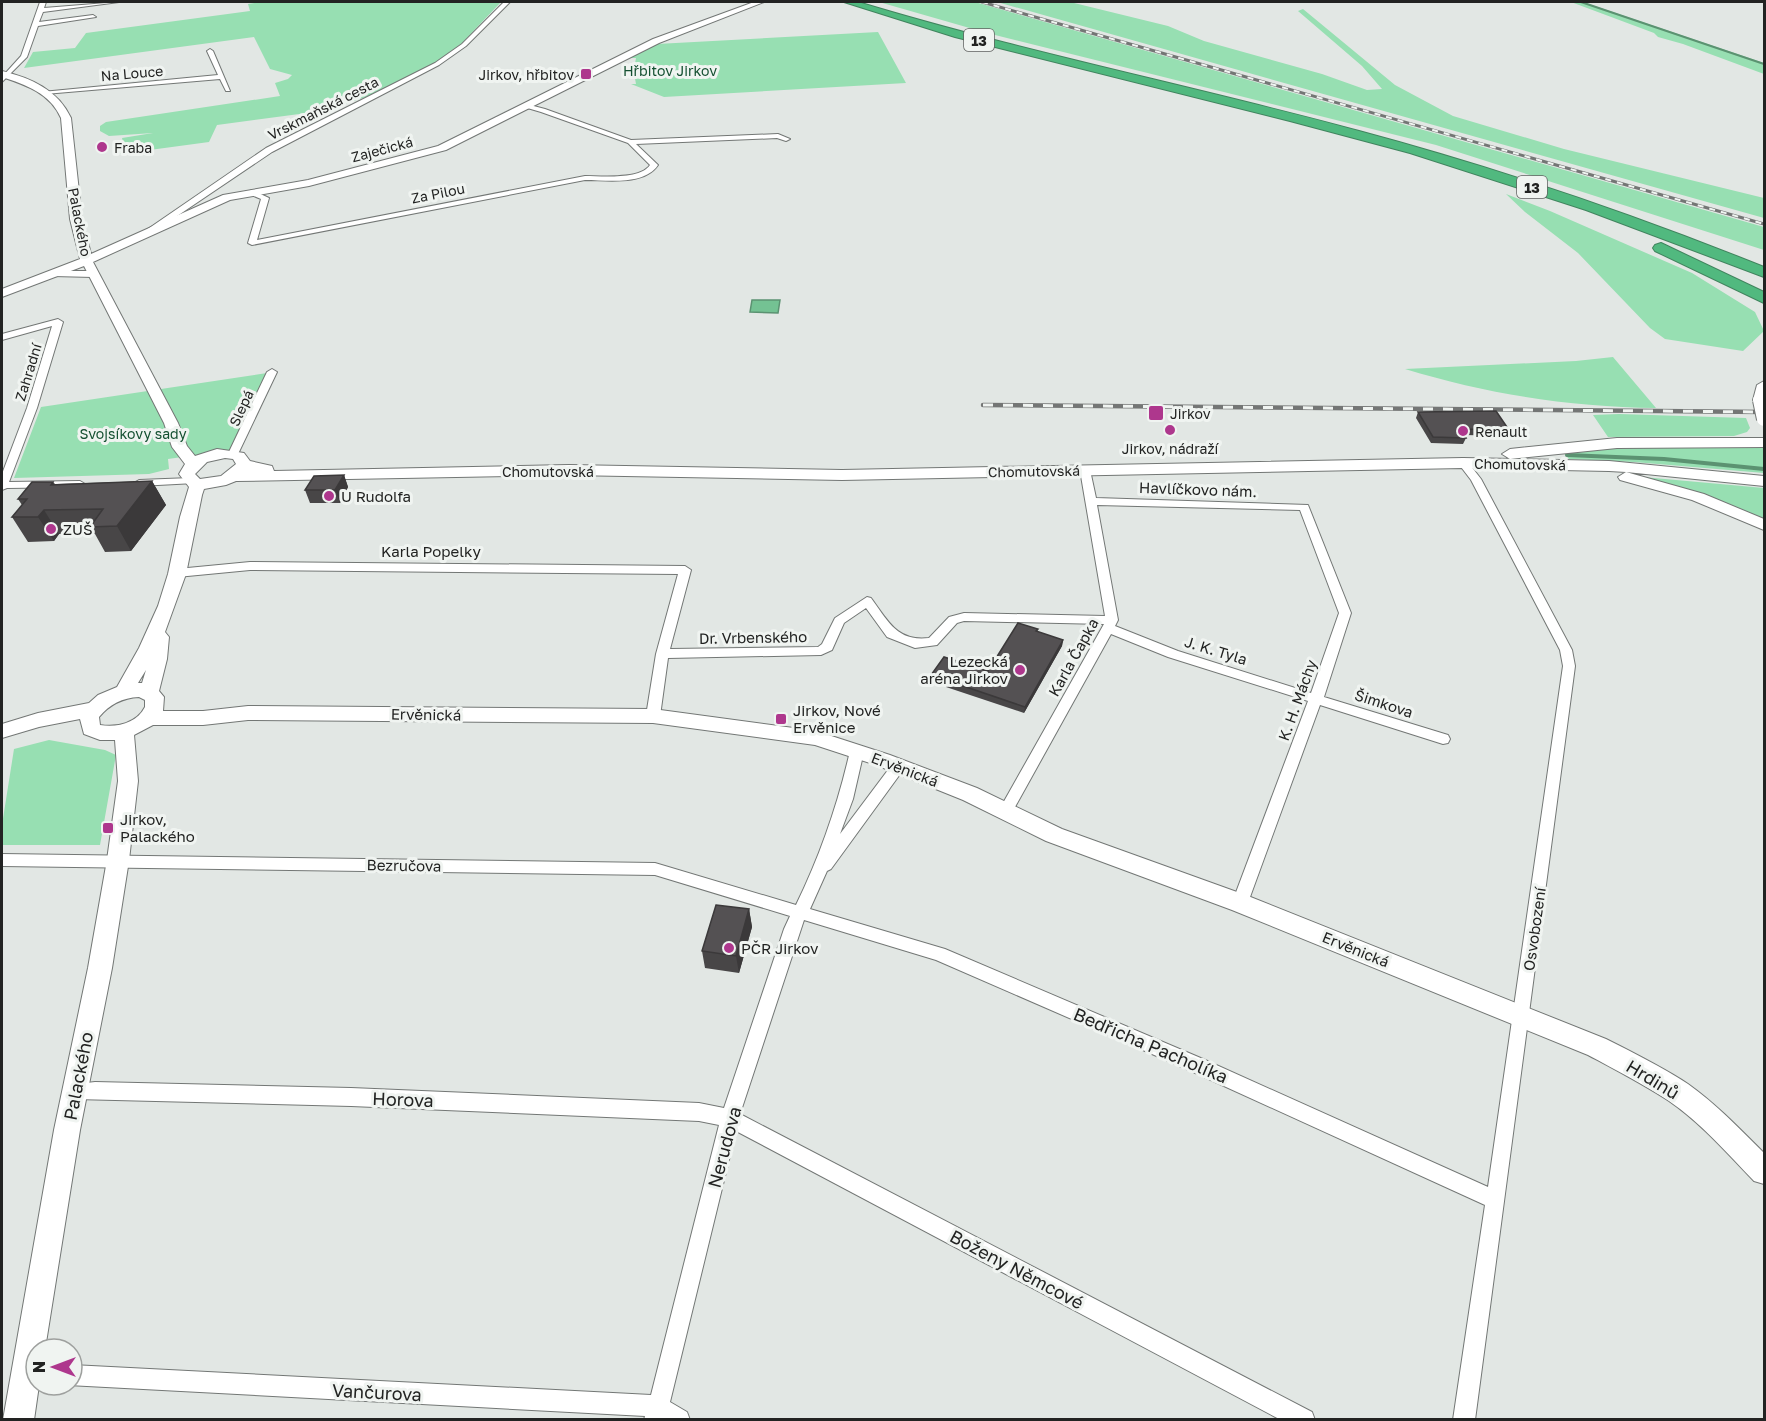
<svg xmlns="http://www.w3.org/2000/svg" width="1766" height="1421" font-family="'Golos Text',sans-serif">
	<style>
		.green { fill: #97dfb2 }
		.water { fill: #74c293; stroke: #5b9271; stroke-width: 1.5 }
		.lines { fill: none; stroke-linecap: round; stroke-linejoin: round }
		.stream-far1 { stroke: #5b9271; stroke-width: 2 }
		.stream { stroke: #5b9271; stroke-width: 4 }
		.street-casing { stroke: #737775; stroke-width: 2 }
		.secondary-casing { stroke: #737775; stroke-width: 2 }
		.highway-casing { stroke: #41845e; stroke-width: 2 }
		.street { fill: #fff; fill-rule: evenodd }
		.secondary { fill: #fff; fill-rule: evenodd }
		.highway { fill: #51b97f; fill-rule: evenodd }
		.rail-far1-casing { stroke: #747675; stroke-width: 3 }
		.rail-casing { stroke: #747675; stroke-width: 4.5 }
		.rail-far1 { stroke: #f0f4f1; stroke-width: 2; stroke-dasharray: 6; stroke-linecap: butt }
		.rail { stroke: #f0f4f1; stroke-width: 3; stroke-dasharray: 10; stroke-linecap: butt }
		.secondary-bridge-casing { stroke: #737775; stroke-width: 16; stroke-linecap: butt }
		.secondary-bridge { stroke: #fff; stroke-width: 14 }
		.wall { fill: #484647 }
		.shaded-wall { fill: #3b393a }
		.building { fill: #545153; stroke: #3b393a; stroke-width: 1.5 }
		.poi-dot { fill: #ae378d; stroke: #f0f4f1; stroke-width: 2 }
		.labels { text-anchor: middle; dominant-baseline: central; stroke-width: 6; stroke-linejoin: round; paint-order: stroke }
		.shield { fill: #f0f4f1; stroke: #606260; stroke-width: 1.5 }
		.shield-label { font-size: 14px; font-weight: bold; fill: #222322 }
		.far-park-label { font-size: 14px; fill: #145031; stroke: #f0f4f1 }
		.far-street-label { font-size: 14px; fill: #222322; stroke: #f0f4f1 }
		.far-poi-label { font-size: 14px; fill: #222322; stroke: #f0f4f1; text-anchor: start }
		.street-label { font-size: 15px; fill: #222322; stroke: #f0f4f1 }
		.poi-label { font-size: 15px; fill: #222322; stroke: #f0f4f1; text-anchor: start }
		.near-street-label { font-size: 18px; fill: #222322; stroke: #f0f4f1 }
	</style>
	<rect width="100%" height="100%" fill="#e2e7e4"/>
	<path class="green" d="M262,2h239l-39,41 -27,21 -69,33 -44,14 -105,14 -8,17 -89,12 5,-5 -3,-11 31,-5 -44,3 -9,-5v-5l6,-4 174,-26 -5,-13 13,-4 4,-4 -22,-6 -16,-32 -230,31 9,-16 42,-4 11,-15 164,-22 -2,-7z
		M879,2h96l789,225v23l-328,-105 -449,-112z
		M997,2h73l98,24 36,15 118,33 45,16 15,-1 -20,-23 -64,-55 5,-2 92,76 58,31 111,33 200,49v20z
		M1571,2h12l181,61v11l-81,-30 -25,-7 -4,-4z
		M878,32l28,51 -242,14 -33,-13h5l-2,-11 6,-3 -6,-1 2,-11h-6l27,-14z
		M1506,194l44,17 142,62 63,39 9,19 -21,20 -78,-12 -15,-11 -72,-75 -53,-41z
		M1613,357l43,51c-86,-1 -169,-14 -251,-39l171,-8z
		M267,373l-35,77 -64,9 1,10 -20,5 -135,4 27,-71z
		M1619,414l127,4 4,10 -3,4 -13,4 -126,1 -15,-22z
		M1615,447h148l1,26 -130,-11 -65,-3 -6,-7z
		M1643,477l121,11v32l-65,-27z
		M49,740l56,10 11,5 -16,90h-98v-20l12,-76z"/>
	<path class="water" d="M752,300h28l-2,13 -28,-1z"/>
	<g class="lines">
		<path class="stream-far1" d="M1581,2l183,62"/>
		<path class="stream" d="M1567,455l97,4 100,10"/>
		<g class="street-casing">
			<path id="street" d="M40,2h6l-2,6 75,-6 -76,10 -4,10 54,-7 3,2 -58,9 -11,31 -25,25v-5l19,-21z
				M504,2h6l-44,44 -27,19 -167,87 -120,81 -7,-2 121,-83 169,-85 27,-19z
				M210,49l3,2 17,40h-4l-6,-12 -175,15 -3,-2 176,-17 -11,-24z
				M526,104l19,5 86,31 147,-6 12,5 -4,2 -9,-3 -141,6 22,21c-14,21 -51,15 -73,15l-333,65 -4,-2 13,-44 -12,-5 -1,-2 4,-2 17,8 -12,42 328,-64c16,0 55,4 65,-11l-22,-22 -87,-31 -17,-5z
				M56,271h37l4,3 -4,3 -40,-1 -1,-2z
				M58,319l5,3 -26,86 -28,74 71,-1 5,3 -5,3 -73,1 -5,2v-16l25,-66 25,-82 -50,14v-6z
				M272,369l5,3 -39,82 -1,2h-8l-1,-2 39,-82z
				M1463,460l4,1 14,18 91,171 3,16 -100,754h-22l32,-215 -294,-134 -255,-111 -132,-40 -64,194 572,298 3,8h-34l-545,-289 -66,271 17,10 3,8h-46l1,-4 -577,-31h4v-20l579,30 68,-270 -20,-4 -348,-15 -276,-7 -6,-2 -3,-6 3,-6 26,-3 256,6 348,15 25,5 60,-179 6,-13 -135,-41 -653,-9v-12l653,9 141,42c24,-49 42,-101 54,-154l2,-4h10l2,4 -11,48 -13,35 54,-72h10l2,4 -75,103 -4,2 -17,38 135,40 258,110 285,128 75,-521 -3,-16 -89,-170 -13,-17z
				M1085,467l5,3 6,28 212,7 43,108 -27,84 124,38 2,4 -2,4 -5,1 -123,-39 -74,203 -6,2 -6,-2 -2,-5 76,-202 -140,-44 -57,-23 -101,182h-10l-2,-4 106,-188 -140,-3 -7,2 -20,22 -22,3 -28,-11 -21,-29 -22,15 -12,27 -11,5 -153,3 -8,58 -7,5 -7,-5 10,-62 22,-80 -428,-4 -73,7 -6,-4 6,-4 73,-7 435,4 6,4 -21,79 148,-2 4,-3 13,-26 32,-21 4,1c17,23 26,44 58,40l20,-21 15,-4 141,3 -25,-146zM1097,505l203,5 39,103 -28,80 -133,-42 -63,-25 3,-6z
				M191,478l5,3 -1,2 -56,3 -5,-3 5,-3z"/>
		</g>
		<g class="secondary-casing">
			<path id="secondary" d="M754,2h10l-105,41 -213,107 -137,36 -79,14 -137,62 85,161 9,23 8,10 22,-7 27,4 6,8 22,5 2,5 295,-6 273,5 621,-12 146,3 155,15v10l-138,-14 78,22 60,25v11l-72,-30 -72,-20 -2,-3 8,-5 -17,-1 -146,-3 -621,12 -273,-5 -333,6 -10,4 -22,4 -2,6 -16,79 -21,58 4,5 -2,22 -8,32 5,6 -1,14h40l45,-5 405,3 163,22 74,24 87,33 85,41 186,67 358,143c28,14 56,28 82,45 28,20 52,45 76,69v31l-10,-3c-27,-28 -53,-58 -85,-80 -26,-17 -53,-31 -81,-46l-356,-145 -186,-69 -83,-41 -87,-35 -61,-20 -162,-22 -405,-3 -45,5h-50l-19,10 4,46 -9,79 -17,108 -32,162 -35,219h-9v36h3l-5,35h-31l51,-290 34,-162 19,-108 11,-79 -3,-41h-15l-16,-6 -4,-15 -41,8 -37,11v-14l36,-11 51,-10 9,-8 19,-8 22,-39 19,-42 10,-32 12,-57 9,-30 -10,-13 6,-10 -13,-17 -8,-24 -80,-157 -82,31v-8l78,-30 -10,-40 -9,-101c-11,-25 -35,-33 -59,-41v-6c29,7 56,19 69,47l11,101 9,35 132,-59 85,-15 130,-34 215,-107zM225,458l8,1 3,5 -15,12 -21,3 -5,-5 12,-12zM146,670l-4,13h-4zM139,697l6,3v7c-8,16 -28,21 -45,18l-1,-8c11,-13 23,-19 40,-20z
				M1764,381v22h-9l-2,-3 4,-15z
				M1617,438h147v9l-147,1 -107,11 -8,-5 8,-5z"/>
		</g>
		<g class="highway-casing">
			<path id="highway" d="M844,2h14c165,50 335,84 501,129 138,37 273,83 405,136v10l-178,-67 -176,-57 -120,-32 -335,-84z
				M1661,243l103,49v11l-109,-52 -2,-3 2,-3z"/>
		</g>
		<use href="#street" class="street"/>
		<use href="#secondary" class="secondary"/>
		<use href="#highway" class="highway"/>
		<g class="rail-far1-casing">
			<path id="rail-far1" d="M982,2l782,222"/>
		</g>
		<g class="rail-casing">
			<path id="rail" d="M983,405l781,7"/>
		</g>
		<use href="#rail-far1" class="rail-far1"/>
		<use href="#rail" class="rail"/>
		<g class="secondary-bridge-casing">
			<path id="secondary-bridge" d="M1760,400l4,19"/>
		</g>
		<use href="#secondary-bridge" class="secondary-bridge"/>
	</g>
	<path class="wall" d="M1418,412l91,18 -3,6 -41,-1 1,3 -3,6 -32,-1 -15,-25z
		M344,475l4,12 -8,16h-30l-5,-13z
		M152,481l14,24 -35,46 -26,1 -10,-18h-36l-5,7 -26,1 -16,-25 10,-12 -4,-6 35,-17 2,2z
		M1038,629l-1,3 26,8 -1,6 -38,67 -93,-31v-7l57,-4z
		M749,909l3,18 -13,46 -34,-5 -3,-17z"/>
	<path class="shaded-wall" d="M344,475l4,12 -8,16 -5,-13z
		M152,481l14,24 -35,46 -14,-25z
		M44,510l15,24 -5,7 -16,-24z
		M1063,640l-1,6 -38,67 1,-6z
		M749,909l3,18 -13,46 -3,-17z"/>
	<path class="building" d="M1496,411l13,19 -48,-1 5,9 -33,-1 -15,-25z
		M344,475l-9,15h-30l9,-14z
		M152,481l-35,45 -27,1 13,-18 -59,1 -6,7h-26l15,-18h-9l14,-17h21l-2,3z
		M1018,623l20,6 -2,2 27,9 -38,67 -94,-32 13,-18 44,14z
		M716,905l33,4 -13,47 -34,-5z"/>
	<g class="poi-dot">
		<rect x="580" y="68" width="12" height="12" rx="3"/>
		<circle cx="102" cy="147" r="6"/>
		<rect x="1148" y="405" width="16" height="16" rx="3"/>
		<circle cx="1170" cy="430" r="6"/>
		<circle cx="1463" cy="431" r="6"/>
		<circle cx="329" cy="496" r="6"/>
		<circle cx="51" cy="529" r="6"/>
		<circle cx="1020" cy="670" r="6"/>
		<rect x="775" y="713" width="12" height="12" rx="3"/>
		<rect x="102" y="822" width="12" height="12" rx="3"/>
		<circle cx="729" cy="948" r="6"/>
	</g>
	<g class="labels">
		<g class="shield">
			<rect x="964" y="29" width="30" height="22" rx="4.5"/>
			<rect x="1517" y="176" width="30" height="22" rx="4.5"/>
		</g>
		<g class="shield-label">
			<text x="979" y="40">13</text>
			<text x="1532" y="187">13</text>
		</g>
		<g class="far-park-label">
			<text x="670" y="70">Hřbitov Jirkov</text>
			<text x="133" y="433">Svojsíkovy sady</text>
		</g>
		<g class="far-street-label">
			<text transform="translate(132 73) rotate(-5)">Na Louce</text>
			<text transform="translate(323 108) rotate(-27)">Vrskmaňská cesta</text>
			<text transform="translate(382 149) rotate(-15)">Zaječická</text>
			<text transform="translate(438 193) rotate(-11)">Za Pilou</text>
			<text transform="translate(80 222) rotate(79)">Palackého</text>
			<text transform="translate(28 372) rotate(-73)">Zahradní</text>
			<text transform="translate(241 408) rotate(-65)">Slepá</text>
			<text transform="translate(1520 464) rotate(1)">Chomutovská</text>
			<text x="548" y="471">Chomutovská</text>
			<text transform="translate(1034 471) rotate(-1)">Chomutovská</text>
		</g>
		<g class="far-poi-label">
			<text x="574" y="74" text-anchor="end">Jirkov, hřbitov</text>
			<text x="114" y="147">Fraba</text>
			<text x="1170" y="413">Jirkov</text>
			<text x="1475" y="431">Renault</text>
			<text x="1170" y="448" text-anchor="middle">Jirkov, nádraží</text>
		</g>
		<g class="street-label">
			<text transform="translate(1198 489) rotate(2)">Havlíčkovo nám.</text>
			<text x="431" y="551">Karla Popelky</text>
			<text transform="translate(753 637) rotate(-1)">Dr. Vrbenského</text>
			<text transform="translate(1216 650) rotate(17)">J. K. Tyla</text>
			<text transform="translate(1073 657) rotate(-61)">Karla Čapka</text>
			<text transform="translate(1297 700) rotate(-70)">K. H. Máchy</text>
			<text transform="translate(1384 703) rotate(18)">Šimkova</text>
			<text transform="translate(426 714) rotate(1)">Ervěnická</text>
			<text transform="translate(905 769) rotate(21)">Ervěnická</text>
			<text transform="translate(404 865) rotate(1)">Bezručova</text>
			<text transform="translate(1534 929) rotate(-82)">Osvobození</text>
			<text transform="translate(1356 949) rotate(22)">Ervěnická</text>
		</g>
		<g class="poi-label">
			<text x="341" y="496">U Rudolfa</text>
			<text x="63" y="529">ZUŠ</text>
			<text x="1008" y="661" text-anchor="end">Lezecká<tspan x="1008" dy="17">aréna Jirkov</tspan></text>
			<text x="793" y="710">Jirkov, Nové<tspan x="793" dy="17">Ervěnice</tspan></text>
			<text x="120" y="819">Jirkov,<tspan x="120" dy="17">Palackého</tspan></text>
			<text x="741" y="948">PČR Jirkov</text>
		</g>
		<g class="near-street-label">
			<text transform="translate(1151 1045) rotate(23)">Bedřicha Pacholíka</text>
			<text transform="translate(78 1076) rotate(-79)">Palackého</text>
			<text transform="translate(1653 1079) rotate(31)">Hrdinů</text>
			<text transform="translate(403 1099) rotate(2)">Horova</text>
			<text transform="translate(724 1147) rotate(-75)">Nerudova</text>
			<text transform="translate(1017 1269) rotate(28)">Boženy Němcové</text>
			<text transform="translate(377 1392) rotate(3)">Vančurova</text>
		</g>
	</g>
	<rect width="1766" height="1421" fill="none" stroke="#222322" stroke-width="6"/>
	<g transform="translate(54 1367) rotate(270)"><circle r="28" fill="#f0f4f1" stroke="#9ea09e" stroke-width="1.5"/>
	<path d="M0-4.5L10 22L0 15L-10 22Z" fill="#ae378d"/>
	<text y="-9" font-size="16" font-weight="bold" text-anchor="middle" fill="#222322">N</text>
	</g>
</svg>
